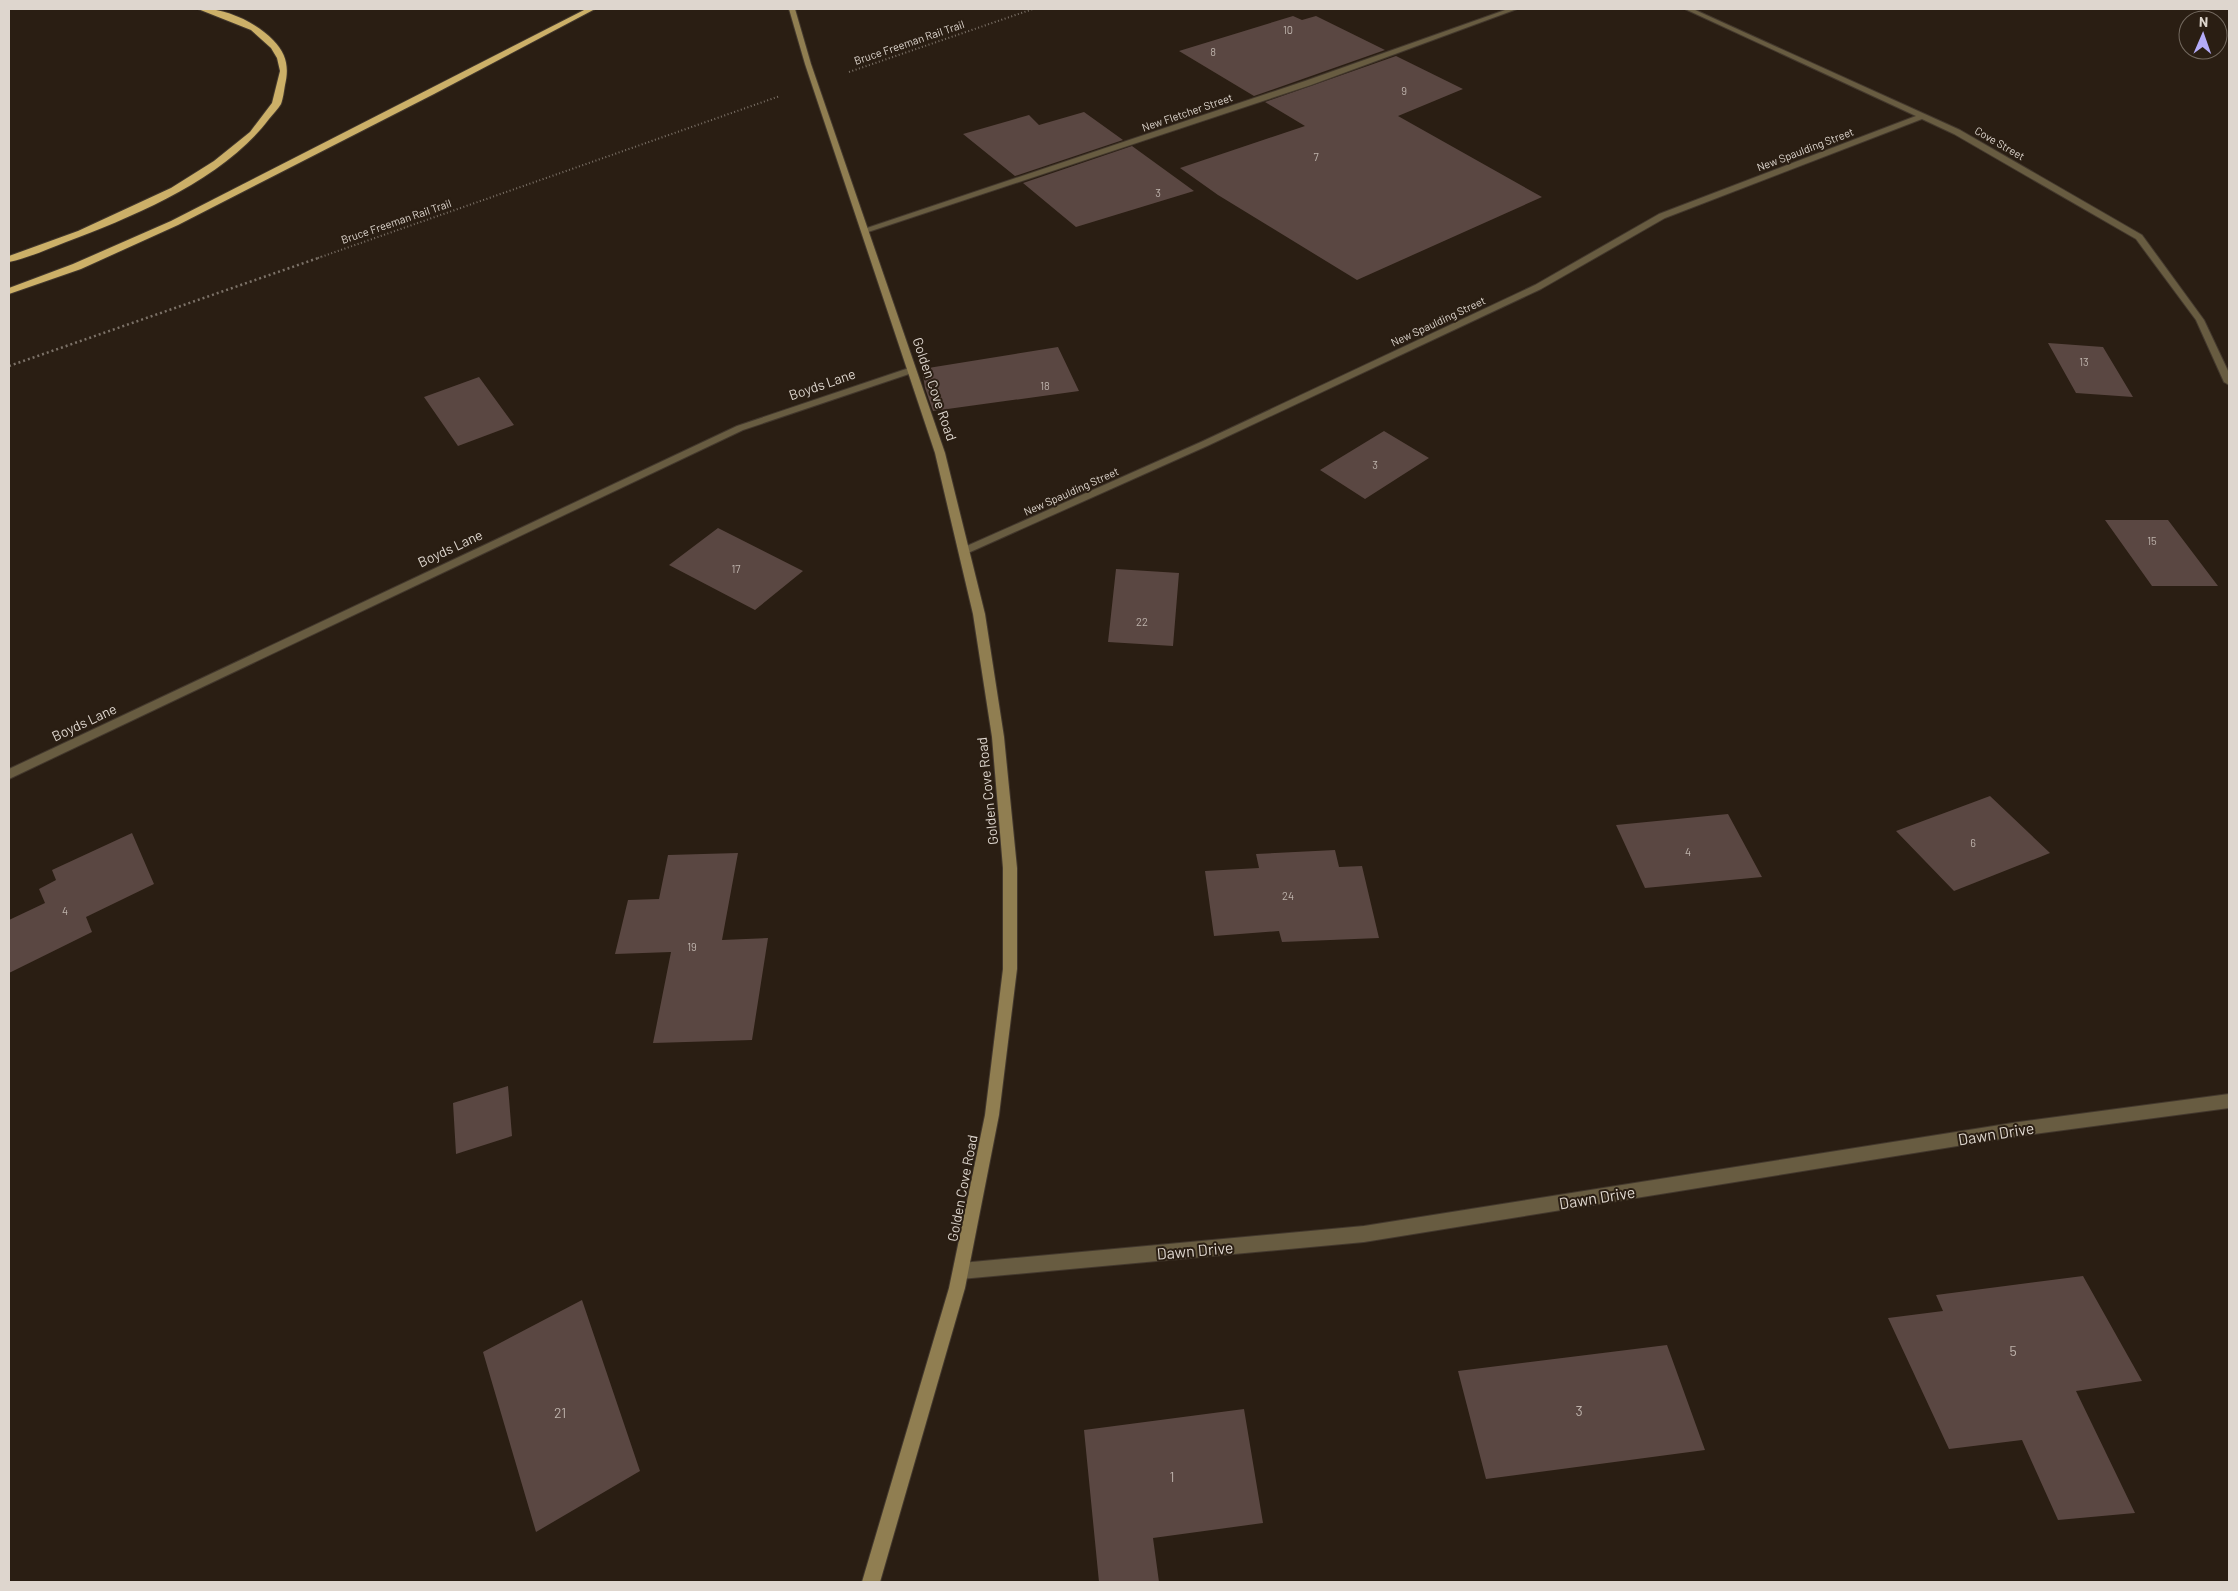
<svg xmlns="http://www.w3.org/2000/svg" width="2238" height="1591" font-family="Barlow,sans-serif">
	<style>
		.building { fill: #5a4742 }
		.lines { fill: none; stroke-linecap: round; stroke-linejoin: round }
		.street-casing { stroke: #43382d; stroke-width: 2 }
		.secondary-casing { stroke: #43382d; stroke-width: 2 }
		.highway-casing { stroke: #43382d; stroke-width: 2 }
		.path-far1 { stroke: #7c7268; stroke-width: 2; stroke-dasharray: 1 2.5; stroke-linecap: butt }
		.path { stroke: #7c7268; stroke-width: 2.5; stroke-dasharray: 2 3; stroke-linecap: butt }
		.street { fill: #685c41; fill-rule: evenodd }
		.secondary { fill: #907e51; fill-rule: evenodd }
		.highway { fill: #ccb068; fill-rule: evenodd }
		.labels { text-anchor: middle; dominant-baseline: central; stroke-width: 4; stroke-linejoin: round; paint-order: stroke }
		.number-label { font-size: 11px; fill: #bdb2ab }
		.far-street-label { font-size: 11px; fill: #ded6ce; stroke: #2a1e13 }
		.street-label { font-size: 14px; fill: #ded6ce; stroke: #2a1e13 }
		.near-number-label { font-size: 14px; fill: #bdb2ab }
		.near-street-label { font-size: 16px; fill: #ded6ce; stroke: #2a1e13 }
	</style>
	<rect width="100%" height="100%" fill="#2a1e13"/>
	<path class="building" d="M1293,16l9,4 14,-4 69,34 -131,46 -75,-45z
		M1396,56l67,33 -65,27 144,81 -185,83 -139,-85 -38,-27 125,-42 -40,-24z
		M1084,112l39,28 -108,36 -52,-42 66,-19 10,10z
		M1132,146l62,45 -118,36 -53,-44z
		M2048,343l55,4 30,50 -57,-4z
		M1058,347l21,44 -146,20 -8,-23 -3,-19z
		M479,377l35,48 -56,21 -34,-49z
		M1384,431l45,27 -64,41 -45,-29z
		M2105,520h63l50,66h-66z
		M718,528l85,43 -48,39 -86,-45z
		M1116,569l63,4 -6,73 -65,-4z
		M1990,796l60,57 -96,38 -58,-60z
		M1728,814l34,63 -117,11 -29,-63z
		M132,833l22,51 -68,33 6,15 -83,41v-53l36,-17 -6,-14 17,-9 -4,-10z
		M1335,850l4,17 23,-1 17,72 -97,4 -3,-11 -65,5 -9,-65 54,-3 -3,-14z
		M738,853l-16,87 46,-2 -16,102 -99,3 18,-91 -56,2 13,-54 31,-1 9,-44z
		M508,1086l4,50 -56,18 -3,-51z
		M2083,1276l59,105 -66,10 59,122 -77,7 -36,-80 -73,9 -61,-131 55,-7 -7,-16z
		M582,1300l58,171 -104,61 -53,-180z
		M1667,1345l38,105 -219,29 -28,-108z
		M1244,1409l19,114 -110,15 6,44h-60l-15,-152z"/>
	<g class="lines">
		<g class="street-casing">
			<path id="street" d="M1508,9h9l-206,76 -443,147 -7,-2 444,-149z
				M1685,9h8l267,121 182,105 62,85 25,53v12l-5,-3 -28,-62 -60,-81 -182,-105 -32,-15 -257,99 -124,71 -334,157 -239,107h-8v-4l241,-107 334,-157 124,-71 257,-98z
				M912,367l3,1v4l-172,58 -734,349v-10l728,-343z
				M2229,1094v14l-210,28 -655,106 -403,37 -6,-2 -2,-6 2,-6 6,-2 403,-37 655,-104z"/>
		</g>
		<g class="secondary-casing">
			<path id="secondary" d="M789,9h6l16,55 134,389 40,161 19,123 13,131v101l-18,146 -34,173 -85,294h-18l87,-294 36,-173 18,-146v-101l-11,-131 -19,-123 -38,-161 -130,-389z"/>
		</g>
		<g class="highway-casing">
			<path id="highway" d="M198,9c25,-2 58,13 75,31 14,14 16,28 12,45 -1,6 -2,14 -4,19 -3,5 -8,10 -12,15 -45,60 -134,97 -203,123 -18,7 -38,16 -57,20v-6l69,-25 93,-43 43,-27 36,-29 22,-29 8,-32 -3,-13 -6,-10 -20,-18z
				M586,9h9l-161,85 -256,131 -97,44 -72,25v-6l64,-24 98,-43z"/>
		</g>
		<path class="path-far1" d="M849,72l184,-63
			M318,258l462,-162"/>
		<path class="path" d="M9,366l312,-109"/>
		<use href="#street" class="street"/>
		<use href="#secondary" class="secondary"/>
		<use href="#highway" class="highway"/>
	</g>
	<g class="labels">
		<g class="number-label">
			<text x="1288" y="29">10</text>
			<text x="1213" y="51">8</text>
			<text x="1404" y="90">9</text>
			<text x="1316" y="156">7</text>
			<text x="1158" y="192">3</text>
			<text x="2084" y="361">13</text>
			<text x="1045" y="385">18</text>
			<text x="1375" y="464">3</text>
			<text x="2152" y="540">15</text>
			<text x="736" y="568">17</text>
			<text x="1142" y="621">22</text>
			<text x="1973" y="842">6</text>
			<text x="1688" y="851">4</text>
			<text x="1288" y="895">24</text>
			<text x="65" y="910">4</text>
			<text x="692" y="946">19</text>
		</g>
		<g class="far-street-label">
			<text transform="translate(909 42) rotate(-19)">Bruce Freeman Rail Trail</text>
			<text transform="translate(1187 112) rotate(-19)">New Fletcher Street</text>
			<text transform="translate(2000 143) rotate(30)">Cove Street</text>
			<text transform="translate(1805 149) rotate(-21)">New Spaulding Street</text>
			<text transform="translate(396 221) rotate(-19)">Bruce Freeman Rail Trail</text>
			<text transform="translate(1438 321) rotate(-25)">New Spaulding Street</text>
			<text transform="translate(1071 491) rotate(-24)">New Spaulding Street</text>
		</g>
		<g class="street-label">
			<text transform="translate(822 384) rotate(-19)">Boyds Lane</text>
			<text transform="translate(935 389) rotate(71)">Golden Cove Road</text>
			<text transform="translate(450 548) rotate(-25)">Boyds Lane</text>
			<text transform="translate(84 722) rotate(-25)">Boyds Lane</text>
			<text transform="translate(987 791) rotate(-96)">Golden Cove Road</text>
			<text transform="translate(962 1188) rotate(-79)">Golden Cove Road</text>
		</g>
		<g class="near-number-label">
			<text x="2013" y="1350">5</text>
			<text x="1579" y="1410">3</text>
			<text x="560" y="1412">21</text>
			<text x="1172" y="1476">1</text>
		</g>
		<g class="near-street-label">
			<text transform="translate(1996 1133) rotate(-9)">Dawn Drive</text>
			<text transform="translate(1597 1197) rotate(-9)">Dawn Drive</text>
			<text transform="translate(1195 1250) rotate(-5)">Dawn Drive</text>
		</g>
	</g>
	<rect width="2238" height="1591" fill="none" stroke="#ded6ce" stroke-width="20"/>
	<g transform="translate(2203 35) rotate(2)"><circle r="24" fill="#2a1e13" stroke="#72685e"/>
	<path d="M0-4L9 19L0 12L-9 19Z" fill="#b4acf9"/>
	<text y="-8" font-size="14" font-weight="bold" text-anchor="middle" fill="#ded6ce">N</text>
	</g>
</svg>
